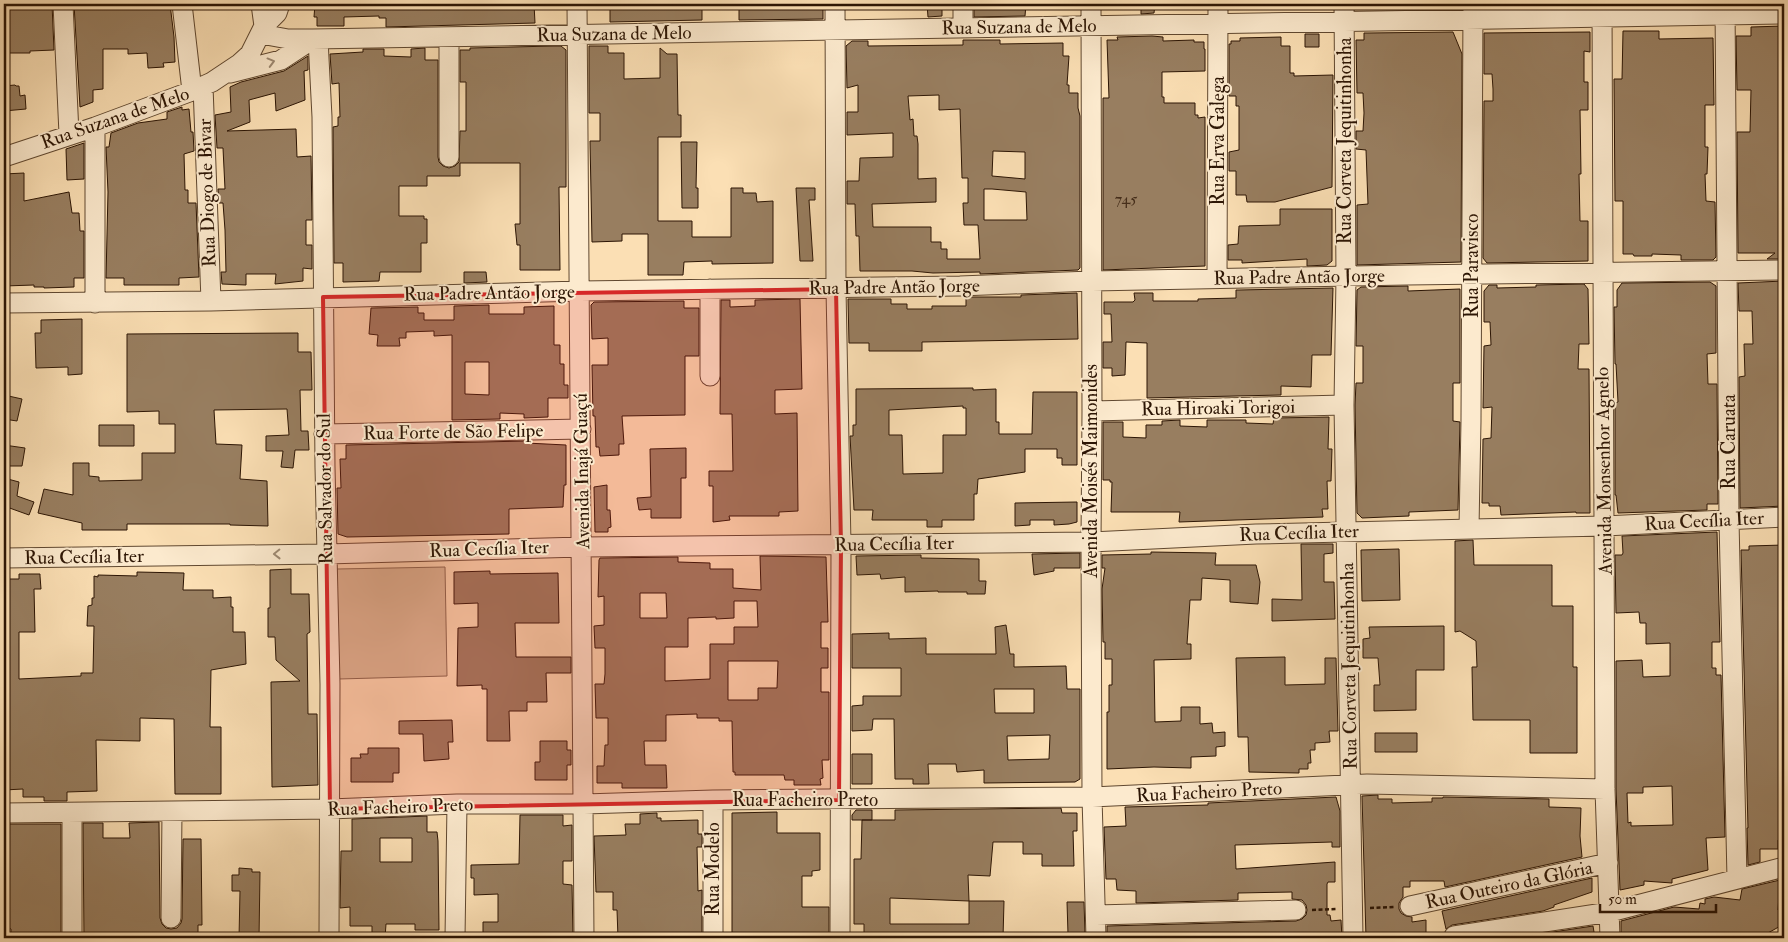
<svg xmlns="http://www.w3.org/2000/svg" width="1788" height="942" font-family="'IM FELL Double Pica',serif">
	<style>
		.green { fill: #d8bd96; stroke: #82694d }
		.building { fill: #987e60; stroke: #2c1504; fill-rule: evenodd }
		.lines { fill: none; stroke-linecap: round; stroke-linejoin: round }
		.minor-casing { stroke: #604830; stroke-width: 21 }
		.path { stroke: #2c1504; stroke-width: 2.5; stroke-dasharray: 4 2.5; stroke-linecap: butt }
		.minor { stroke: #fceace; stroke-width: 19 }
		.oneway { stroke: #9e8a73 }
		.marked { fill: #d62828; fill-opacity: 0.2; stroke: #d62828; stroke-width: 4; stroke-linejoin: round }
		.labels { text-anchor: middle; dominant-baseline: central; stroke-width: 4; stroke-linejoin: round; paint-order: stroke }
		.number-label { font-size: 16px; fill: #472f1b }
		.street-label { font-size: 19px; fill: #2c1504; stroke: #fceace }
	</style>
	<rect width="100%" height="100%" fill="#fbdfb4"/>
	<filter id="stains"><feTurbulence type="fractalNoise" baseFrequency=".004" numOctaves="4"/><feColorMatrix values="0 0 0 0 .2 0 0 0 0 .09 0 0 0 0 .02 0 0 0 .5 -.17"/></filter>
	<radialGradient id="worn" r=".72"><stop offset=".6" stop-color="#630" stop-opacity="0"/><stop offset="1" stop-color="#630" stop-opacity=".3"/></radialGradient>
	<path class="green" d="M445,567l2,109 -108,3 -2,-110z"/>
	<path class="building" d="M4,4h48l2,46 -24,1v2h-26z
		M74,4h96l4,33 1,25 -12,1 1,4 -16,1 -1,-15 -19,1v-5h-25v40l-10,1v12l-13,5z
		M315,4h219l1,19 -149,4v-9h-7v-2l-35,1v9h-27v-9h-3z
		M610,4h92v16l-92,2z
		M739,4h84v15l-84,1z
		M927,4h15v12l-14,1z
		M974,4h52l-1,12 -51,1z
		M1141,4h14l-1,9 -13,1z
		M1784,26v233h-17l8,-6h-37l-1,-121h13l1,-42h-14l-1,-54h15v-9z
		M1623,31h36v8l54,-1 1,67h-9v42h3l-1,27h-2l1,27 9,1 1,55 -3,3h-32v-5l-29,-1v2h-18l-1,-2h-10v-53h-8l-1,-122h8z
		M1453,32l9,22 -1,208 -104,3v-60l11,-1 -2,-54 -10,-1v-18h7l1,-18 -1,-20h-6l-1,-53h8v-7h4z
		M1590,32v20l-6,-1v31h4v28h-8l1,64h-2l1,47h8v40l-101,2 -4,-5 1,-157h9v-12l-1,-15h-8v-41z
		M1305,34h14v13h-14z
		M1152,36l11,1v4l31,-1v2h10v7h1v22l-43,1v25h2v6h31v12h3v3l7,-1v149l-102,4v-172h6l-2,-58h11l-1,-3z
		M1281,37v9h9v27h4v3l39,-1 -1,112 -57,15h-28l-1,-7h-10v-24h-7v-19l10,-2v-44h-3v-10h-7v-52h2v-3h9v-3z
		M963,40h37v4l63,-1v13h6l-2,29h2v8h9v15l2,8v152l-2,2 -98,4v-2l-47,1 -21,-2h-52l-1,-35h-3l-1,-32h-8v-23h12l1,-23 33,-1v-24l-46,2v-23h11v-27l-11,3 -1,-42 6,-5h16v5l95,-1zM939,95v15l21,-1 2,69h6v25h-5l1,22h14l2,34h-33v-10h-6v-7h-10v-15h-58l-1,-23 64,-2v-24l-18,1v-35l-1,-8h-3l-1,-17 -3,1 -2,-24zM993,151l32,1v27l-33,-3zM984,189h8l34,3 1,28h-43z
		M554,46h7l5,4v137h-7l1,83h-40v-25h-3l-2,-21h5v-61h-60v13h-33v10h-28v30h25v3h3v24h-6v29h-41l-1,9 -36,1v-19h-9l-1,-136 5,-1v-9h2l-1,-34 -7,1 -2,-30 33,-2v-3h21v7l27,1v-8l14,-1v12h13v97l1,5 4,4 6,2 6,-2 4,-4 1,-31h6v-49h-6v-32h10v-2z
		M589,46h19v7h16v26l36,-1v-30l7,6h10l1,61h3v22h-23v84h34v16h39v-49h12v5h13l1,9 16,-1v62l-61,1v-3l-28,1 -1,13h-35v-41h-26v7l-30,1 -2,-101h10v-28h-11z
		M308,56v14l-4,1 1,29 -29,11 -1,-18 -26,7 1,22 -23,9 69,-2 1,28 14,-1 1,64h-6v25h6v24l-9,-1v13l-28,3 1,-10h-30v11l-24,-1 -1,-12h5l-1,-42 -2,-27h-4l-1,-14h7l-2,-41h-6l-2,-33 16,-3 -1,-25 11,-5 43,-11z
		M15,85l1,1h3l1,10 5,-1 1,14 -22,2v-25z
		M182,107v3l7,-1 2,23h2l1,19 -10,3 1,36h3v13h8l3,74 -20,1v7h-55v-7h-18l2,-86 -2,-45h3l2,-14 27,-10 29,-4v-7z
		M681,142h16l-1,46h2v20h-16z
		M84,143v36l-17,1 -1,-31z
		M24,173v28l45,-9 3,21h7l1,18h4v47h-10v9l-30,1v-1h-10v-2l-30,1v-112z
		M796,188h19v12h-6l4,61h-13z
		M1280,209h52v52l-5,4 -20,1v-7l-65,4v-3h-14v-15l10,-1 1,-18 41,-1z
		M464,272h22l1,10 -23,1z
		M1784,281v225l-44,2 -1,-131 6,-1 -1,-32h9l-1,-33h-13l-1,-28z
		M1710,282l6,4v67l-9,1 1,30h9l1,120h-11v6l-89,3 -2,-18h-1v-92l3,-1 -2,-38h-1l-1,-57h3v-17l5,-7z
		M1584,284l4,5 1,55h-10l-1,25h11l1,144h-14v-1l-75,3 -1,-9h-11v-3h-7l1,-64 8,-1 1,-31 -9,1 1,-62 7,-1 -1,-23h-6v-31l5,-6h8v3l39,-1v-2z
		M1408,286v5l52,-2v94h-7v38l7,1 -2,88 -49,2v4l-47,2 -5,-5 -2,-108 1,-22h7v-37h-7l1,-56 4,-3z
		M1333,288l-2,67h-19l-1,32 -30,-1v9l-134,3v-55l-21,-1 -1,33 -13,1v-8h-9v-26h9l-1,-28h-7v-12h29l2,-2 -1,-7h19v8h45v-2l38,-1v-8h3z
		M1077,293l1,46 -156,3v9h-53v-8h-20l-1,-44h43v5h16v5h25v-3h34v-9h55v-2z
		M800,299l2,90 -27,1v24l22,-1 1,98 -19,1v4h-50l1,4 -17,2v-36h-4v-15h24l-1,-57h-12l1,-114h9v7l25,-1v-6z
		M684,301v7h15v48h-14v59l-63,1 2,28h-5v11l-19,1 -1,-9h-3l-1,-31h-2l-1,-51h16v-27l-16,1 -1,-34 3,-3z
		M489,305v9h35v-7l30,-1v39h6v19h4v21h4v13h-20v19l-24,1v-4l-24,-1v6l-48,1v-85l-18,1v-5l-28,1v6h-7l1,8h-23l1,-11 -9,-1 2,-26 47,-1v6h6v7h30v-14zM465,362h24v33l-24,-1z
		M82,319v55l-14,1v-8l-32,1 -1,-35h6v-13z
		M298,333v19h13l1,38h-12l1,41h7l1,19h-14l-2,18 -12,-1 2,-16h-17v-15l23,-1 -2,-26 -73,1 2,34 26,1 -2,34 27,2 1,45 -38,-1v-1h-103v6h-45v-7l-44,-10 6,-24 29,6v-32h16v13l10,1v4l43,-1v-27h33v-29h-16v-13l-32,1v-78z
		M973,388v2l23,-1v33h3v12h33l1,-42h44v73h-15v-7h-5v-9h-32v23l-47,7 -1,15h-3v26h-32v7h-15v-7h-55l1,-10h-19l-4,-74h3v-11h3v-36zM963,406v2h3v27h-23v38l-40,1 -1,-39h-13v-25z
		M4,395l18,4 -5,22 -13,-2z
		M1329,417l-1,32h4l-1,32h-4l1,28h-6l1,8 -144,5 1,-10h-69l1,-30h-2v-2h-7v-58h20v15l23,1v-13h16v-4l18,-1v6l27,1v-7h39v3l27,1 1,-6z
		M99,425h35v21h-35z
		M526,441v2l40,2v40h-2l-1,22 -54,2v25l-162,3 -9,-3 -1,-46h4l-1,-29h6v-14z
		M4,445l21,3 -3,18h-18z
		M686,448v30h-5v40h-30v-9l-12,1 -2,-12 14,-1 -1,-48z
		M4,478l15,4 -2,14 17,6 -5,13 -25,-9z
		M607,485v25h3l1,17 -3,1v4h-13l-1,-45z
		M1077,502v20l-8,2 -15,1v-5h-24v5l-15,1v-23z
		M1717,532l3,110h-8v26h4v7h5l4,162 -19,1 2,32 -36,9v4l-28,-2v4l-24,5 -4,-101v-128l26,-1 1,17 27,-1v-33l-24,1v-21h-6l-1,-11 -23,1 -1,-58h7l1,-2 -1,-17zM1672,786l1,39 -42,1v-4l-3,1 -1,-30h16v-6z
		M1473,540l1,25h78v41h21v61h4v86h-47v-33h-57l-1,-53h5l-1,-26 -16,-10 -5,1v-91z
		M1301,544h32v9l-9,1v28h10l1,37 -63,2v-22l30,1z
		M1784,545v295h-6v9h-18v13l-12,3 -1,-37h1l-7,-278h8v-4z
		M1399,549l1,51 -38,1 -1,-51z
		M1151,552l65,1 -1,12h41l4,17 -2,22 -28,-2v-22l-28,-2 -1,22h-11l-3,44h4v15l-37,1 1,62 26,-1v-14h19v17l12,-1 1,10 12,-1v14l-9,1v9l-25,1v11l-37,-1 -47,2v-57h2v-27h3v-26h-7v-17h-2l-1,-53 3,-21h-3v-13l49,-1z
		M1080,553v15h-26v3l-20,4 -2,-21z
		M921,555v3l58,1v22h7l-1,13h-18v-2h-29v-1l-33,1v-15l-24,2 -1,-5 -23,1 -1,-19z
		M760,556l66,1 2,65h-7v26h7v20h-7v24h8v68h-7l1,18 -3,1 1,6h-27v-5h-9l-1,-5h-49v-3h-2l-1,-51h-13v-3h-22v-4l-31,1v26h-22l1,24h21l1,23h-45v-5h-25v-17h7l1,-21h3v-27h-12l-1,-34h9l1,-10v-26h-10l-1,-22 10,-1v-29l-6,1 1,-37 1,-2 78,-1v5l32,1v6h23v19l28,2zM640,593h26l1,25h-27zM734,601h23l1,26h-24v17h-24v35l-45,2v-34h23v-29l28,-1v2l18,-1zM728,661h50l-1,27h-19v12h-30z
		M291,569v25h18l1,38 -3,2 1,80h9l1,71 -46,2 -1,-105 29,-1 -24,-21 -1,-23h-7v-29h2v-38z
		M490,571v3l68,-1 1,50h-44l1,34h55v16h-25l1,29h-20v9h-18l1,30h-23v-52h-5v-4l-25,1 1,-58 20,-1v-24l-24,1v-32z
		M137,572l47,1 -1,17h30v8l18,-1v10h2v25h12l1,32 -35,6 -1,57h11v67h-46l-1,-75 -34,-1v23l-44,-1 1,51 -30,1v9h-23v-4h-21v-8l-19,1v-110h2l-2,-101h15v-5h21v2l1,13h-7l1,43h-16v47l62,-3v-3h12l1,-47h-7l1,-20 4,-1v-7h2v-22l4,1v-2l39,1z
		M1006,625l4,29h4v13l52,-1 1,23h13v90l-5,3 -91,1v-13l-27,2 -1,-8h-28l1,20h-16v-5h-18l-1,-60h-21l-1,11 -20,1v-25l11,-1v-9h38v-28h-49v-34l37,-1v6l37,-1v16h70l-1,-27zM994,689h40v24h-39zM1050,735l-1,24 -41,1 -1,-24z
		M1444,626v44h-28v40l-42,1v-26h6l-2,-27h-15v-19l7,-1 -1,-11z
		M1285,657v28l40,-1v-26h11l2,73h-9l1,11 -15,1v7h-5l1,13h-3v6h-9v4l-50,-1 -1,-35h-10l-2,-79z
		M452,720l1,22h-5l1,17 -25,2 -1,-27h-24v-13z
		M1375,733h42v19h-42z
		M540,741h27v9h4v15h-4v15h-32v-18h5z
		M368,748h31v25h-6v9h-42v-24h10l-1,-4h8z
		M852,754h20v30h-20z
		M1378,795v4h14v4l36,-1h4v-4h11v-1l106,2v8l32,1 -1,28 2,21 -137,30 -1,-6h-34v6h-7v10l-4,6v6l2,4 5,3 6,1v5l14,-2v17l-60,1 -4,-142z
		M1336,797l4,14v36h-8v-5l-97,3 1,24 99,-7v20h-7l-1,2v31h3l1,6 10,-1 1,18h-235v-12l189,-5 6,-2 4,-4 1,-5 -1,-5 -4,-5 -10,-1v-7l-54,1v7l-102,3v-12l-19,-1 -1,-11h-10l-2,-52 22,-1 -1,-19 83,-2v-2z
		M1061,808l1,5h15v18h-4l1,35h-32v-12h-19v-12h-30l-3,34 -22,-1 1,26 -79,-3v26h79v-23h35l-1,37h-139v-14h-10v-65h7l1,-39h33v-10z
		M856,810h16v10h-20v-5z
		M777,812v21h43v37l-8,1v5h-10v31h27v31h-69v-2h-28v-123z
		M657,813v5h4v3l37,-1v14h4v13h-5l1,44 4,-1v48h-84l-1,-28h-4v-18h-17l-2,-56 32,-1 -1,-11h15v-10z
		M520,815h43v11l9,-1v36h-9v23l9,1 1,53h-90v-16h15v-28l-24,1v-17h-3v-13l48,-1z
		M427,816v16h10l1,9 1,89h-24v-6h-29l-1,14h-13v-12h-22v-19l-10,1 1,-57h11v-32zM380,838h32v24h-32z
		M159,822l1,96 2,6 4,4 5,1 6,-1 4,-5 1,-4 1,-80h18l1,86h-4v13h-114l-1,-115h20v15h27l-1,-15z
		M4,824h57v112h-10v2h-40v-9l-7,-3z
		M239,868l13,1v3h8l-1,66h-20l1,-47h-8v-16h7z
		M1592,878v14l-38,13v2l-11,4 -91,14 -6,4 -4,-18z
		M1780,880l-2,30h6v14l-25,14h-138v-17l53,-14 25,2 1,-6 5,1v-5l9,-2 26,3 2,-11z
		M1067,902h17l1,32h-17z
		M1593,926l2,12h-54l-1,-4z"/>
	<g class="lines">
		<g class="minor-casing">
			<path id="minor" d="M63,4l6,130
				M182,4l10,87
				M261,4l3,22
				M577,4l7,934
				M835,4l1,285 5,256 -1,393
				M1091,4l1,407 -1,131 1,255 4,141
				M1344,4l2,273 -2,128 9,533
				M1602,4l3,785 5,149
				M1725,4l4,516 8,359
				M963,28v-24
				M261,34l27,5h25l1471,-25
				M449,37v120
				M318,39l4,78 3,350 5,217 -1,254
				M230,73l51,-13 32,-21
				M203,86l8,215
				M4,157l91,-30 97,-36 20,-9 27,-18 11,-10 14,-28 13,-13 3,-9
				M1217,279l1,-275
				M710,289v87
				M4,303l207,-2 369,-10 380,-5 132,-5 315,-6 377,-5
				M95,303v-176
				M1092,411l252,-6
				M324,434l257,-5
				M1469,528l2,-107 2,-417
				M4,558l322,-4 256,-7 509,-5 165,-8 349,-8 179,-9
				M4,813l326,-4 127,-5h127l129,-4 379,-3 275,-13 238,5
				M1410,906l198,-43
				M1096,915l200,-5
				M171,918l1,-107
				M1454,936l156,-24 174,-45
				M72,938v-125
				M455,938l2,-134
				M713,938v-138"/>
		</g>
		<path class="path" d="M1370,908l24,-1
			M1312,910l25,-1"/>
		<use href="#minor" class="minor"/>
	</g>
	<defs><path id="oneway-chevron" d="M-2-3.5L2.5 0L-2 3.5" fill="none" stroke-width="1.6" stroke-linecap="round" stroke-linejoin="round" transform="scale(1.25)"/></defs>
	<g class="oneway">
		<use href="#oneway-chevron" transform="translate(271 62) rotate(-15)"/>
		<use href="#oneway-chevron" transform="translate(277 554) rotate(179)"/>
	</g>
	<path class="marked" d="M836,289l5,256 -2,255 -509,9 -7,-512z"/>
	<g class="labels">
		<g class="number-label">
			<text x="1126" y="199">745</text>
		</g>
		<g class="street-label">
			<text transform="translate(1019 27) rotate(-1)">Rua Suzana de Melo</text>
			<text transform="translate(614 34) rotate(-1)">Rua Suzana de Melo</text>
			<text transform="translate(115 118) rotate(-19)">Rua Suzana de Melo</text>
			<text transform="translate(1218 141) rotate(-90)">Rua Erva Galega</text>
			<text transform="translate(1345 141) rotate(-90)">Rua Corveta Jequitinhonha</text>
			<text transform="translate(207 193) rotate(-92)">Rua Diogo de Bivar</text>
			<text transform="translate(1472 266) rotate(-90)">Rua Paravisco</text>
			<text transform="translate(1299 277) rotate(-1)">Rua Padre Antão Jorge</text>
			<text transform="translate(894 287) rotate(-1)">Rua Padre Antão Jorge</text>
			<text transform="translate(489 293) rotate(-1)">Rua Padre Antão Jorge</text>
			<text transform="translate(1218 408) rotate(-1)">Rua Hiroaki Torigoi</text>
			<text transform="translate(453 432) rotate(-1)">Rua Forte de São Felipe</text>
			<text transform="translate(1729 442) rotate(-90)">Rua Caruata</text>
			<text transform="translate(582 471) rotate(-91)">Avenida Inajá Guaçú</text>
			<text transform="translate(1091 471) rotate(-90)">Avenida Moisés Maimonides</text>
			<text transform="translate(1604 471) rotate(-91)">Avenida Monsenhor Agnelo</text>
			<text transform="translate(325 489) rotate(-91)">Rua Salvador do Sul</text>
			<text transform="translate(1704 521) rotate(-3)">Rua Cecília Iter</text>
			<text transform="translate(1299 533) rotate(-2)">Rua Cecília Iter</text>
			<text transform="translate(894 544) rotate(-1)">Rua Cecília Iter</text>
			<text transform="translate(489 549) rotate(-2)">Rua Cecília Iter</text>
			<text transform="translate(84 557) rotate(-1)">Rua Cecília Iter</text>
			<text transform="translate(1349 666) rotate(-91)">Rua Corveta Jequitinhonha</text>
			<text transform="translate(1209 792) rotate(-3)">Rua Facheiro Preto</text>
			<text x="805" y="800">Rua Facheiro Preto</text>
			<text transform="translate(400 807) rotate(-2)">Rua Facheiro Preto</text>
			<text transform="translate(713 869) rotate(-90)">Rua Modelo</text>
			<text transform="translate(1509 885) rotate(-12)">Rua Outeiro da Glória</text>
		</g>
	</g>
	<rect width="1788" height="942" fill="none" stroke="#fbdfb4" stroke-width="20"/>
	<rect x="5" y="5" width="1778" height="932" fill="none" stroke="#2c1504" stroke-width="2.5"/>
	<rect x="10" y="10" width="1768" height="922" fill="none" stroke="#2c1504"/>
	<path d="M1600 904v8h116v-8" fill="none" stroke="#2c1504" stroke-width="2.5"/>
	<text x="1608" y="904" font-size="15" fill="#2c1504" stroke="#fceace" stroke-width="4" paint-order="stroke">50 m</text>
	<rect width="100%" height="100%" filter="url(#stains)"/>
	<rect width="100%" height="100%" fill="url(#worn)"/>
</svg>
